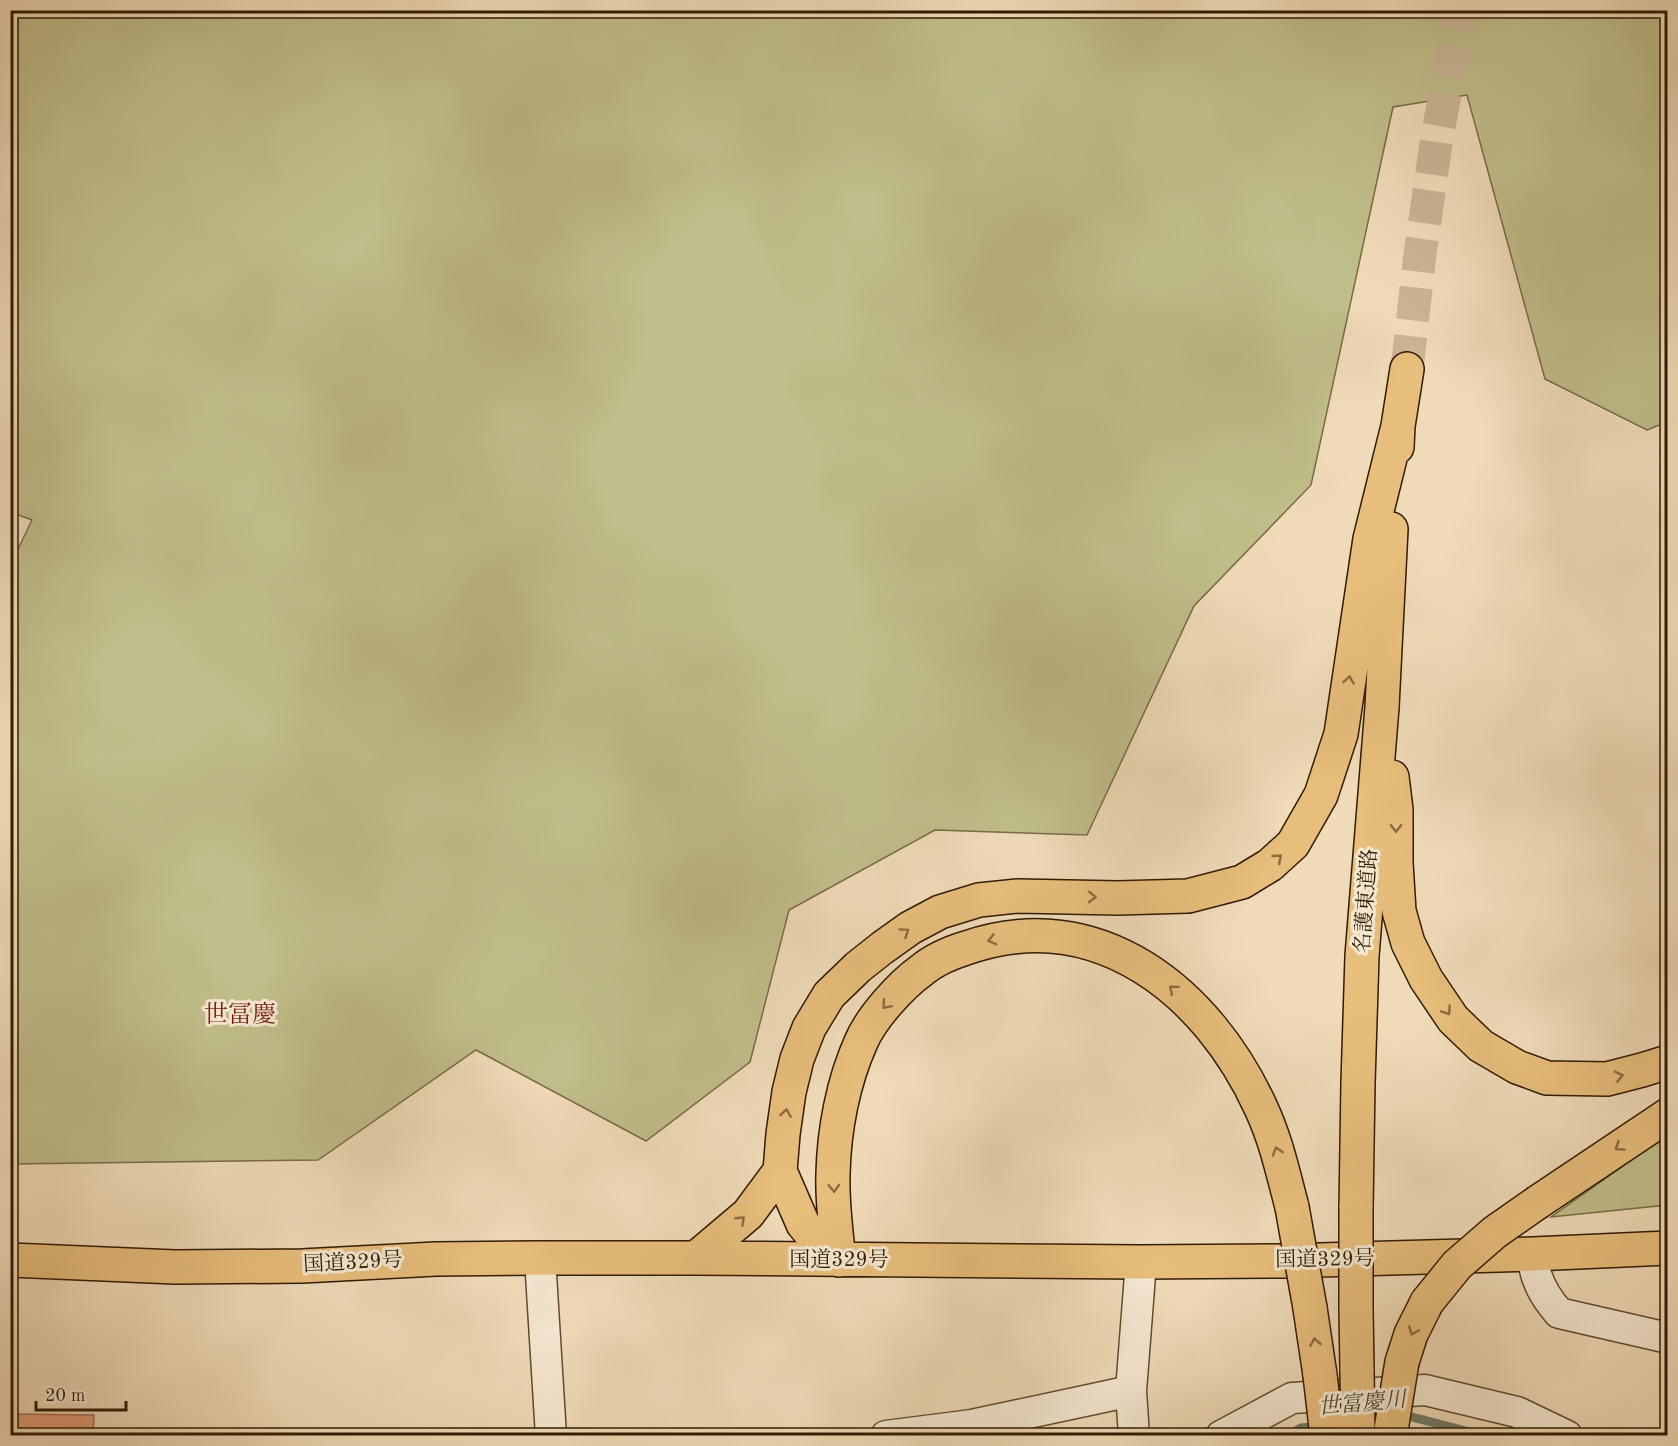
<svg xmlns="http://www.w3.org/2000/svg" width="1678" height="1446" font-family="'Old Standard TT','Noto Serif JP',serif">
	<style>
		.green { fill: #c0be8a; stroke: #786c46; stroke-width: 1.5 }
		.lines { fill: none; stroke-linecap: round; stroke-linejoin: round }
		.stream { stroke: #707b6a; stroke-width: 9 }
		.building { fill: #e19b75; stroke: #9e6c52; stroke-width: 1.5 }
		.highway-tunnel { stroke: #cab594; stroke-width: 33; stroke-dasharray: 33 16; stroke-linecap: butt }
		.minor-casing { stroke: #614b30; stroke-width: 33 }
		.highway-casing { stroke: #311b02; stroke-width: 36 }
		.minor { stroke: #f5e8d1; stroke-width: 30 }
		.highway { stroke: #e8be7c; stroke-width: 33 }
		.highway-bridge-casing { stroke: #311b02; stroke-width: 36; stroke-linecap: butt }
		.highway-bridge { stroke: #e8be7c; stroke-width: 33 }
		.oneway { stroke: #8c6c3f }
		.labels { text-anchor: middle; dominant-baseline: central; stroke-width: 6; stroke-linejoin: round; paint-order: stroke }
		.street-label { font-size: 21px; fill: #311b02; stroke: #f5e8d1 }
		.water-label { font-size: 22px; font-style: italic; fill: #504b36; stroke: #f5e8d1 }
		.quarter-label { font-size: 24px; fill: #7a1f14; stroke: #f5e8d1 }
	</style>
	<rect width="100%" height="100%" fill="#f0dbb8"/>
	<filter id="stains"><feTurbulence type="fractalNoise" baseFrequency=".00333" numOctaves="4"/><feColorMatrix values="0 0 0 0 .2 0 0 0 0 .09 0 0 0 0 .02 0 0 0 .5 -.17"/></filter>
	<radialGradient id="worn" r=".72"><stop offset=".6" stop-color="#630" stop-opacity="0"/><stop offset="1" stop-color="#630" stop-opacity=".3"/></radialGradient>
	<path class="green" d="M10,11h1657v411l-20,8 -102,-51 -78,-284 -74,12 -82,378 -117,121 -107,229 -152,-5 -146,80 -39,152 -104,79 -170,-91 -158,110 -307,4 -1,-598 22,-46 -22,-8z
		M1667,1135v70l-116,12z"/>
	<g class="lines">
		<path class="stream" d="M1400,1417l8,-1 58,15 9,5
			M1287,1436l14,-8 19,-2"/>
	</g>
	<path class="building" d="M10,1414l84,1 -1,21h-83z"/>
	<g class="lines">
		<path class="highway-tunnel" d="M1407,369l13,-115 17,-117 24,-127"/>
		<g class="minor-casing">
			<path id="minor" d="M1533,1254c0,23 11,42 26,59l109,25
				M540,1258l11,178
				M886,1436l86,-11 159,-34
				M1134,1436l-3,-45 10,-129
				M1221,1436l71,-38 133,-8 92,22 50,24"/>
		</g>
		<g class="highway-casing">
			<path id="highway" d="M1397,447l1,-21 9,-57
				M1392,777l4,33v53l3,48 9,32 18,36 27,40 28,27 36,21 30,11 60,1 35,-9 26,-8
				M1538,1202l130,-87
				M1356,1208l2,-125 4,-127 20,-249 9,-178
				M696,1258l52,-44 32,-43
				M10,1260l165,7 127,-1 134,-7 104,-1h156l445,4 143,-1 249,-7 135,-6
				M839,1260l-20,-17 -16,-19 -23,-53 3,-37 6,-42 8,-33 12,-31 20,-33 29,-28 24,-19 28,-20 30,-16 39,-12 39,-4 100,2 70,-2 54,-14 28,-17 23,-21 28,-49 20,-61 29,-195 28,-113
				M839,1260c-3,-28 -7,-57 -6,-86 1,-44 10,-92 28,-132 10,-24 40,-57 61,-72 13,-11 28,-17 44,-22 132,-46 242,44 295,160 15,32 22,65 31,99
				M1310,1308l10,67
				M1356,1308l1,63
				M1402,1362l9,-28 16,-32"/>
		</g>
		<use href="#minor" class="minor"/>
		<use href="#highway" class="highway"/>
		<g class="highway-bridge-casing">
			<path id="highway-bridge" d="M1292,1207l18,101
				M1427,1302l30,-37 38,-33 43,-30
				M1356,1308v-100
				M1357,1371l1,65
				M1320,1375l7,61
				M1390,1436l12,-74"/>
		</g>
		<use href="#highway-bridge" class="highway-bridge"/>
	</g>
	<defs><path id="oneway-chevron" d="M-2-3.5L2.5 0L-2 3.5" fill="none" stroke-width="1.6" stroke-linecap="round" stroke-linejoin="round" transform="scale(1.5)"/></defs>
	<g class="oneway">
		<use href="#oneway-chevron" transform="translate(1349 680) rotate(-81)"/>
		<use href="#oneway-chevron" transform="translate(1396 828) rotate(90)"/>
		<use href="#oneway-chevron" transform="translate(1278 858) rotate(-41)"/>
		<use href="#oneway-chevron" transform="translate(1092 897) rotate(1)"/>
		<use href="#oneway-chevron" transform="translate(905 932) rotate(-34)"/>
		<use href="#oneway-chevron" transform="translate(992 940) rotate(165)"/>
		<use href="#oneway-chevron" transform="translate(1173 989) rotate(-140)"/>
		<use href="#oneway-chevron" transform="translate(886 1005) rotate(131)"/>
		<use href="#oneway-chevron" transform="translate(1447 1011) rotate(56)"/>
		<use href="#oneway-chevron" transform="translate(1619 1076) rotate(-13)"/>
		<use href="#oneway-chevron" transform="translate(786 1113) rotate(-81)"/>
		<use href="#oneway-chevron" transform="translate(1619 1147) rotate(146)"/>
		<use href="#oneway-chevron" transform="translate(1277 1151) rotate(-109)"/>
		<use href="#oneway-chevron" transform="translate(834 1188) rotate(88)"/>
		<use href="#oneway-chevron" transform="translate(741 1220) rotate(-43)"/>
		<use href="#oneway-chevron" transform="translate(1413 1331) rotate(113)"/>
		<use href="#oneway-chevron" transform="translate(1315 1342) rotate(-99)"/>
	</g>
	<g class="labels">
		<g class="street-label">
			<text transform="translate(1367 901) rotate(-86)">名護東道路</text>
			<text x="839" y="1260">国道329号</text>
			<text transform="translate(1325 1260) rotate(-1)">国道329号</text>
			<text transform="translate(353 1263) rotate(-3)">国道329号</text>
		</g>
		<g class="water-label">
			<text transform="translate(1362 1404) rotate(-5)">世富慶川</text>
		</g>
		<g class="quarter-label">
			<text x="240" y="1016">世冨慶</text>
		</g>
	</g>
	<rect width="1678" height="1446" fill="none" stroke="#f0dbb8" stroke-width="36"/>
	<rect x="12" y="12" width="1654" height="1422" fill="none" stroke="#311b02" stroke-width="3"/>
	<rect x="18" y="18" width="1642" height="1410" fill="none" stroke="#311b02" stroke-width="1.5"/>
	<path d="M36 1401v9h90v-9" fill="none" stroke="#311b02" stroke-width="3"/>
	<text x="45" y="1401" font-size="18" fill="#311b02" stroke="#f5e8d1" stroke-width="4.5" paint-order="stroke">20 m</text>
	<rect width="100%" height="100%" filter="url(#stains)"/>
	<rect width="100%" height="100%" fill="url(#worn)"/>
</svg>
